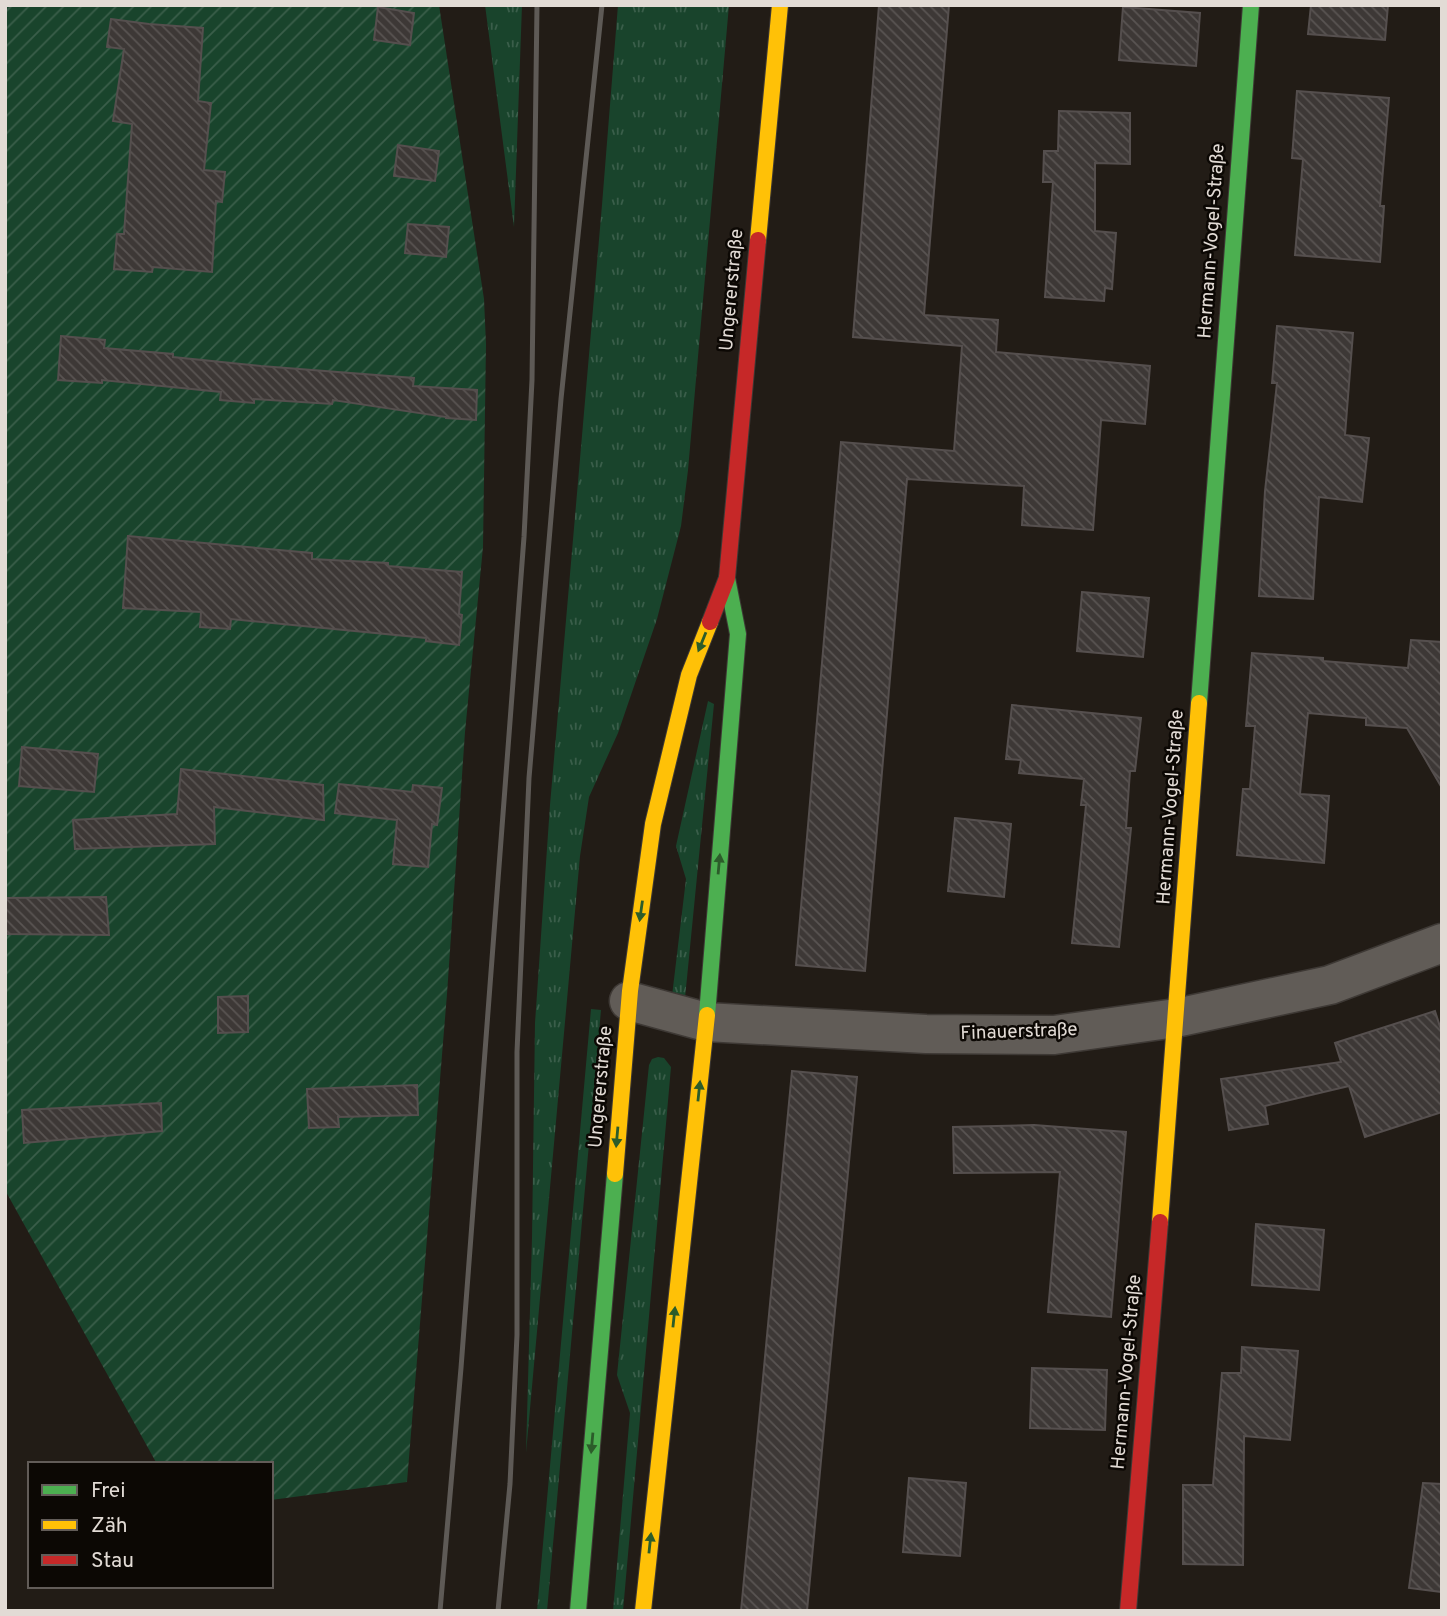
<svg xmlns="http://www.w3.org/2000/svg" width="1447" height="1616" font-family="Overpass,sans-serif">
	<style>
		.grass { fill: url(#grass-tufts) }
		.garden { fill: url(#garden-furrows) }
		.building { fill: url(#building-back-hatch); stroke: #554f4e; stroke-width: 2 }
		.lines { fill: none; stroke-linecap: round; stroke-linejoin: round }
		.street-casing { stroke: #3e3935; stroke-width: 41 }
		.fast-casing { stroke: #3e3935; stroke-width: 18 }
		.slow-casing { stroke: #3e3935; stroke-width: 18 }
		.jam-casing { stroke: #3e3935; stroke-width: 18 }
		.street { stroke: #615c57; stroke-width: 38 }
		.fast { stroke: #4caf50; stroke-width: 16 }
		.slow { stroke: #ffc107; stroke-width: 16 }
		.jam { stroke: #c62828; stroke-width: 16 }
		.rail { stroke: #5e5a56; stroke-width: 5 }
		.oneway { fill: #2c5c2a }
		.labels { text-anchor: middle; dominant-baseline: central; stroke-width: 5; stroke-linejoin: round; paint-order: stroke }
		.street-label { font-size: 19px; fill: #e2dbd5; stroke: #0c0804 }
	</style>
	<defs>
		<pattern id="grass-tufts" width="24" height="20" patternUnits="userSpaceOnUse" patternTransform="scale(1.75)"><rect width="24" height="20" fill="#19442c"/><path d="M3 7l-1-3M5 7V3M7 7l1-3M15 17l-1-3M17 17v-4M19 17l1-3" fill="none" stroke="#3a5e4a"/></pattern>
		<pattern id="garden-furrows" width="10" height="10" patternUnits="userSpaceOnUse" patternTransform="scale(1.75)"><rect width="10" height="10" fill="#19442c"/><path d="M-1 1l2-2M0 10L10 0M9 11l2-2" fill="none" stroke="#3a5e4a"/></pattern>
		<pattern id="building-back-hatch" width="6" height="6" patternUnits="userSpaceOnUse" patternTransform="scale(1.75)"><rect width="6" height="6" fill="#3d3836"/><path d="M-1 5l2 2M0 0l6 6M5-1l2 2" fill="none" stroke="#595452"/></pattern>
	</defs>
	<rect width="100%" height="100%" fill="#221c16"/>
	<path class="grass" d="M485,5h37l-8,222z
		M618,5h111l-41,465 -7,56 -24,93 -39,114 -29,64 -9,59 -54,597 6,-215 3,-215 15,-218 52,-600z
		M708,701l6,3 -29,294 -13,-2 14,-117 -10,-33z
		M591,1009l10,1 -54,601h-10z
		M658,1057l6,1 7,9 -48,544h-10l17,-198 -13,-38 32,-310 3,-6z"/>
	<path class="garden" d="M5,5h434l45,294 2,45 -3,203 -18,185 -18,262 -40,488 -136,18v-36h-114l-152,-274z"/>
	<path class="building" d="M879,5h70l-25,310 74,5 -2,32 154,14 -5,58 -44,-4 -8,110 -71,-5 2,-39 -117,-7 -42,492 -69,-6 45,-523 113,9 8,-105 -109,-9z
		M1311,5h77l-3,35 -77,-6z
		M378,7l36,6 -4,32 -36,-5z
		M1123,7l77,6 -4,53 -77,-6z
		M111,19l38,5 54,4 -5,73 13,2 -7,67 21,2 -3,30 -6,-1 -4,71 -59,-5 -1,5 -38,-3 3,-35h7l8,-110 -19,-3 11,-72 -17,-2z
		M1297,91l92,7 -9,108h4l-4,56 -85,-7 8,-96 -11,-1z
		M1059,111l71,2v51l-35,-1v68l21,2 -4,56 -7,-1 -1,13 -59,-4 8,-115h-10l1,-31h14z
		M398,145l41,6 -4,30 -41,-5z
		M408,224l41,3 -3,30 -41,-4z
		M1277,326l76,7 -8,102 24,3 -7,64 -43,-5 -6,102 -54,-3 6,-105 12,-108h-5z
		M61,336l44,4 -1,8 69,6v3l88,9 153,12 -1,8 64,4 -1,30 -30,-2v-1l-113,-17 -1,4 -78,-5v4l-34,-3 1,-8 -119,-12v3l-44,-3z
		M128,536l184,17v6l76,4v3l74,6 -3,42 3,1 -3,30 -33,-4v-3l-195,-19 -1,10 -30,-2 1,-15 -78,-4z
		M1082,592l67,6 -6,59 -66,-6z
		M1411,640l31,2v146l-35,-60 -41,-3v-7l-58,-5 -8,81 29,2 -5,67 -87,-8 6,-66h7l5,-63h-9l6,-73 71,5v3l85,7z
		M1012,705l129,13 -6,53h-5l-4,57h5l-12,119 -47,-4 14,-138h-5l3,-26 -65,-6 2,-13 -15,-1z
		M22,747l76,7 -4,38 -75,-6z
		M181,769l142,16 1,35 -110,-13 1,37 -140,5 -2,-29 104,-6z
		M339,784l73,8 1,-7 29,3 -5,37 -5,-1 -4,43 -35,-3 4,-44 -62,-7z
		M955,818l56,6 -7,73 -56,-6z
		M106,897l3,38 -104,-1v-36z
		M248,996v36l-30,1v-36z
		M1435,1011l7,22v79l-77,25 -16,-51 -84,20 3,18 -39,6 -8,-51 120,-17 -6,-19z
		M792,1071l65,6 -24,255 -26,279h-66z
		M417,1085l1,30 -80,2 1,10 -30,1 -2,-39z
		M161,1103l1,28 -138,12 -2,-33z
		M1034,1125l92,7 -15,185 -63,-5 12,-140 -106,1 -1,-46z
		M1256,1224l68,6 -5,60 -67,-5z
		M1242,1347l56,4 -8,89 -46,-4 -1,129 -60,-1v-79h30l9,-112h19z
		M1032,1368l75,2 -2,60 -75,-2z
		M909,1478l57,5 -6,73 -57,-4z
		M1423,1483l19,1v108l-33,-4z"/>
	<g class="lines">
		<g class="street-casing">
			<path id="street" d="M629,1001l77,21 220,12 128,1 122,-17 154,-33 112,-42"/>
		</g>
		<g class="fast-casing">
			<path id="fast" d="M1199,703l52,-698
				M707,1015l31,-381 -11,-56
				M578,1611l37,-437"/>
		</g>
		<g class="slow-casing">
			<path id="slow" d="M758,240l22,-235
				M615,1174l15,-183 23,-167 36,-149 21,-53
				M1160,1222l39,-519
				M643,1611l64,-596"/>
		</g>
		<g class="jam-casing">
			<path id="jam" d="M710,622l17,-44 31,-338
				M1128,1611l32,-389"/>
		</g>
		<use href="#street" class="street"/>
		<use href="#fast" class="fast"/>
		<use href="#slow" class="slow"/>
		<use href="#jam" class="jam"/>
		<path class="rail" d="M440,1611l21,-243 63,-831 8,-157 5,-375
			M498,1611l12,-127 7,-149v-283l12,-274 32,-379 41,-394"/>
	</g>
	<defs><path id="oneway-solid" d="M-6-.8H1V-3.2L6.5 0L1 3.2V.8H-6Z" transform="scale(1.75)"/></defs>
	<g class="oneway">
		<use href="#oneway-solid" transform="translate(702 642) rotate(112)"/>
		<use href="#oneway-solid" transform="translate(719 864) rotate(-85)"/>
		<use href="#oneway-solid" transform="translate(641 911) rotate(98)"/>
		<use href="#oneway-solid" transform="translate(699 1091) rotate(-84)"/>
		<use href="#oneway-solid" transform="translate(617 1137) rotate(95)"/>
		<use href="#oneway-solid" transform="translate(674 1317) rotate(-84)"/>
		<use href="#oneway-solid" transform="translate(592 1443) rotate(95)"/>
		<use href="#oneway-solid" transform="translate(650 1543) rotate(-84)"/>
	</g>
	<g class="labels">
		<g class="street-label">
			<text transform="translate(1212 241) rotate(-86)">Hermann-Vogel-Straße</text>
			<text transform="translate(732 290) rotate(-85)">Ungererstraße</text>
			<text transform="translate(1171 807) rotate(-86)">Hermann-Vogel-Straße</text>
			<text transform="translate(1019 1032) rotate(-2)">Finauerstraße</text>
			<text transform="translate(601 1087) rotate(-85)">Ungererstraße</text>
			<text transform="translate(1127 1372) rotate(-85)">Hermann-Vogel-Straße</text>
		</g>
	</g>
	<rect width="1447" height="1616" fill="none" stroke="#e2dbd5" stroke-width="14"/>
	<rect x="28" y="1462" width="245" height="126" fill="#0c0804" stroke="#625c58" stroke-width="2"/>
	<rect x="42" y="1485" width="35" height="10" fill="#4caf50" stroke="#625c58" stroke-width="2"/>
	<text x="91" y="1497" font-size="21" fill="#e2dbd5">Frei</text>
	<rect x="42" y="1520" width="35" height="10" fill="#ffc107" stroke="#625c58" stroke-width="2"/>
	<text x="91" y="1532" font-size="21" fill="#e2dbd5">Zäh</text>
	<rect x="42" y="1555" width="35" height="10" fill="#c62828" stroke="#625c58" stroke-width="2"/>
	<text x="91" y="1567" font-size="21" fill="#e2dbd5">Stau</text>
</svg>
